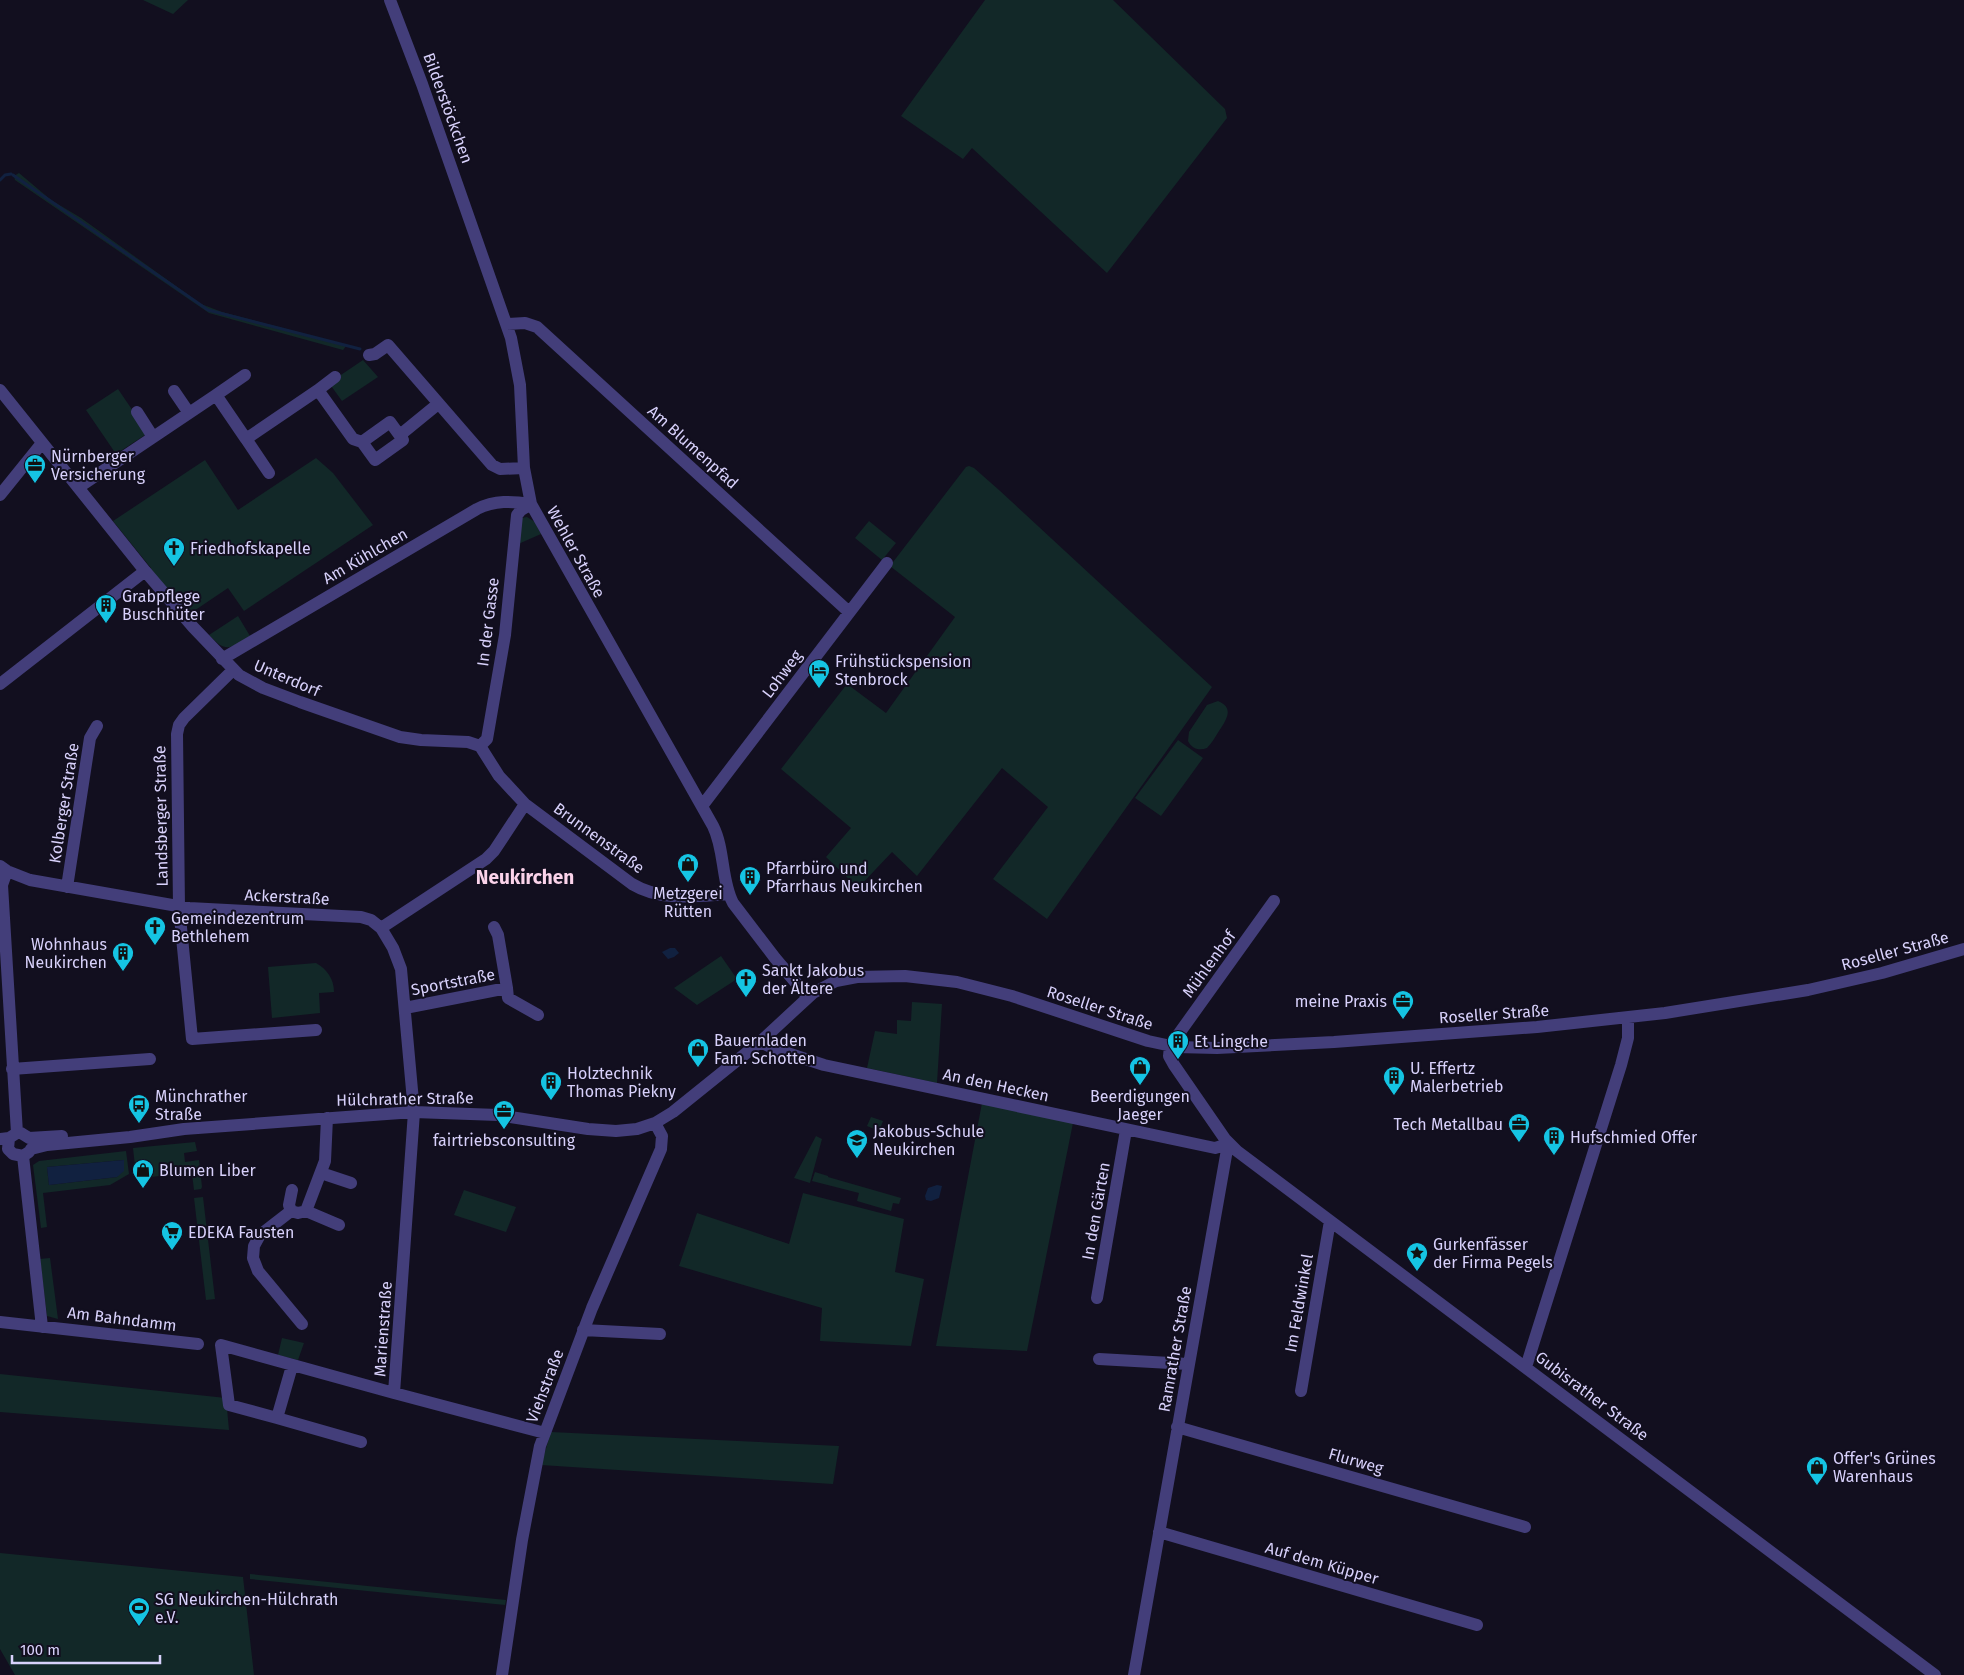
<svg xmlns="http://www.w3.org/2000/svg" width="1964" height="1675" font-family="'Fira Sans',sans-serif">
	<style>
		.green { fill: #122828; fill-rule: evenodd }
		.water { fill: #112140 }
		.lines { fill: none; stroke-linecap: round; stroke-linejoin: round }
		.stream { stroke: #112140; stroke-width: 3 }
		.minor { stroke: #433e7a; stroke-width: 12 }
		.labels { text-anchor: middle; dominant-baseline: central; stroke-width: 4; stroke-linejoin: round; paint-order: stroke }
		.street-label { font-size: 16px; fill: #d8d1fb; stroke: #120f1f }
		.poi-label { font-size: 16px; fill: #d8d1fb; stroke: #120f1f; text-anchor: start }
		.quarter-label { font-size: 19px; font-weight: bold; fill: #fbd3ea; stroke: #120f1f }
	</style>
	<rect width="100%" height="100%" fill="#120f1f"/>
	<path class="green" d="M143,0h45l-15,14z
		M985,0h128l112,109 2,9 -120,155 -135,-125 -9,11 -62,-43z
		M19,173l32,27 30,18 120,86 21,8 125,33 -4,5 -134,-37 -194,-133 -1,-4z
		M363,360l15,17 -36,24 -13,-18z
		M118,389l30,44 -32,21 -30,-44z
		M316,458l17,15 40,52 -129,86 -16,-23 -40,27 -38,-46 1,-1 -38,-47 92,-61 33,50z
		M969,466l5,2 25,22 213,197 -165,232 -54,-40 55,-72 -46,-39 -85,108 -25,-24 -34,36 -32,-31 25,-29 -70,-59 66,-85 39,29 69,-96 -65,-51 76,-99z
		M527,517l8,5 6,12 -25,11 5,-27z
		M869,521l27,22 -14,17 -27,-22z
		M238,616l12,20c-20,12 -23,18 -41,-1z
		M1218,701c17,7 8,19 1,30 -4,6 -7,12 -12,17 -8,3 -15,1 -19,-7l1,-9 18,-27z
		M1178,740l25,18 -42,58 -26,-18z
		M721,956l16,23 -40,26 -23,-17z
		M316,963c11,6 18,16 18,29l-15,1 1,20 -48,5 -4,-51z
		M912,1002l30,2 -5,79 -70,-15 8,-37 22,3v-14l14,1z
		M982,1103l91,20 -46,228 -91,-5z
		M871,1117l12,4 -4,10 -12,-5z
		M816,1136l6,3 -12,44 -16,-5z
		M195,1142l2,9 -13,2 1,9 14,-2 3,27 -1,2 -7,1 -3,-24h-6v7l-34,4 -1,-4 -14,2 -3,-27z
		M126,1151l3,23 -19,11 -67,8 4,34 -6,1 -8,-63 6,-4zM124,1160l-7,17 -68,8 -2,-18z
		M815,1172l13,4v1l73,21 -2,6 -6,-1 -2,8 -34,-10 2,-8 -47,-12z
		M464,1190l52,17 -10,25 -52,-17z
		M803,1193l101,26 -9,53 29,7 -13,67 -91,-5 2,-33 -143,-42 18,-53 92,31z
		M203,1197l12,102 -9,1 -12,-102z
		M50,1258l8,61 -11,-3 -7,-57z
		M282,1338l22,5 -6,17 -20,-5z
		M0,1374l226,24 3,32 -229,-18z
		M551,1432l288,14 -6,38 -292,-19z
		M0,1553l243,24 11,98h-239l-15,-26z
		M250,1574l256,26 -1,5 -255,-26z"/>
	<path class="water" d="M670,948h5l4,5 -5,4 -6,2 -6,-7z
		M124,1160v11l-7,6 -68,8 -2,-18z
		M937,1185l5,1 -3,12 -8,3 -5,-1 -1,-4 3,-8z"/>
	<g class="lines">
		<path class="stream" d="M13,175l195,135 152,39
			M0,180l5,-5 6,-1"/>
		<path class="minor" d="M390,0l32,84 89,254 9,47 4,83 7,36 182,322c12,24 8,54 20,77l42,55 33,39
			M507,324l18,-1 12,4 312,285
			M369,355l6,-1 13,-9 104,120 8,4 24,-1
			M0,390l145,181 48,56 46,48 24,13 37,14 100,35 21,3 47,2 12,4
			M318,390l17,-13
			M174,391l15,22
			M216,395l29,-20
			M137,412l16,25
			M400,435l38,-31
			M246,439l23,34
			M79,487l137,-92 30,44 72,-49 35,49 9,3 13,18 28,-20 -13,-18 -28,20
			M0,495l42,-52
			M222,659l255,-150c18,-9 35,-8 54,-5
			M233,670l-49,48 -5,7 -2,9 2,173 13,132 124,-9
			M0,684l145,-113
			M480,746l19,30 26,28 107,80c30,18 64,12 97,10
			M480,746l7,-7 18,-104 12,-120 4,-5 10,-6
			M702,806l185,-243
			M0,866l7,5 23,9 159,28 172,9 10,3 10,8 105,-69 8,-8 31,-47
			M7,871l-5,14 15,248
			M67,887l23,-149 7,-12
			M494,927l4,8 9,53
			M381,928l12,20 8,21 13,143 -20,281 151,40
			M405,1008l102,-20 1,10 30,17
			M760,1042l15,7 49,16 391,83 13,-4
			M1170,1046l-1,10 5,9 51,74 12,12 698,524
			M1170,1046l104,-145
			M12,1069l138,-10
			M9,1138l-1,11 5,5 10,2 6,-4
			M0,1139l9,-1 8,-5h4l8,5 33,-2
			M31,1149l16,-4 83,-8 54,-8 230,-17 84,3 90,14 28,2 21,-2 18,-6 18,-11 87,-70 53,-49 23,-12 21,-4 48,-1 52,6 55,14 136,45 28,6 41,1 117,-6 203,-15 128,-14 143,-23 74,-17 82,-24
			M23,1156l19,171
			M321,1173l30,10
			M292,1190l-3,15 2,6 7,2 8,-2 33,14
			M291,1211l-31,24 -6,11 -1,12 5,13 44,53
			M306,1211l19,-50 2,-43
			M1097,1298l29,-168
			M0,1322l198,22
			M583,1330l77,4
			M1099,1359l89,5
			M292,1366l-15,52 84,24
			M1526,1367l95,-302 7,-27v-20
			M1301,1391l29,-170
			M277,1418l-48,-13 -8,-60 173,48
			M1177,1427l348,100
			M1159,1532l318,93
			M502,1675l20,-135 18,-94 52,-138 69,-159 1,-13 -7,-13
			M1134,1675l94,-531"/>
	</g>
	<defs>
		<g id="office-pin" transform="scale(1.125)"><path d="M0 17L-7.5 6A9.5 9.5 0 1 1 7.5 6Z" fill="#15c4e3" stroke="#120f1f"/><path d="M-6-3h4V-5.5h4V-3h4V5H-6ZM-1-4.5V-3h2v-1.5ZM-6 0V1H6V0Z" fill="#111"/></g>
		<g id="church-pin" transform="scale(1.125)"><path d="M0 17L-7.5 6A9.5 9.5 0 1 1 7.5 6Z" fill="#15c4e3" stroke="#120f1f"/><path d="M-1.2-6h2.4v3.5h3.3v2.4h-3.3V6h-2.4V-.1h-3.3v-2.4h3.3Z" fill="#111"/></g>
		<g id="building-pin" transform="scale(1.125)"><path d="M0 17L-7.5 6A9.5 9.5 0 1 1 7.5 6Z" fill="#15c4e3" stroke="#120f1f"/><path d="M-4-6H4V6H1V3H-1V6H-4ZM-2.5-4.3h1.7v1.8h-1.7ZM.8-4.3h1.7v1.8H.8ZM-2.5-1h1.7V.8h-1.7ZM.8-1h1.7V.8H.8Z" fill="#111"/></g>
		<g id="hotel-pin" transform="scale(1.125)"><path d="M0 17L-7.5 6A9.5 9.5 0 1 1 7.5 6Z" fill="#15c4e3" stroke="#120f1f"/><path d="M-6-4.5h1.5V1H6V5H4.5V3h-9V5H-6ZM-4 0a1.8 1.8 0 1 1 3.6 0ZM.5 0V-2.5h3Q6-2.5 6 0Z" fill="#111"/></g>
		<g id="shop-pin" transform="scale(1.125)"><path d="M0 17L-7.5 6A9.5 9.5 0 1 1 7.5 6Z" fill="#15c4e3" stroke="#120f1f"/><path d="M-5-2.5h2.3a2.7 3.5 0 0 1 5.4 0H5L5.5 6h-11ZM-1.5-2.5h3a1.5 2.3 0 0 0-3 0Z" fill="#111"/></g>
		<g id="bus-pin" transform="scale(1.125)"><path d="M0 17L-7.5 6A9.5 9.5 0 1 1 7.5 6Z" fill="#15c4e3" stroke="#120f1f"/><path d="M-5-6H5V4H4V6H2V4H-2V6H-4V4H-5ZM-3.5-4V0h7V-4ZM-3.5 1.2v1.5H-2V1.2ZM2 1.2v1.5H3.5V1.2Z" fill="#111"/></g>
		<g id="school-pin" transform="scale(1.125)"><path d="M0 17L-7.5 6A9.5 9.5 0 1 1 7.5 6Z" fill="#15c4e3" stroke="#120f1f"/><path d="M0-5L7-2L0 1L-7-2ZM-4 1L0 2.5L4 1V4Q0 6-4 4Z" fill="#111"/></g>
		<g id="supermarket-pin" transform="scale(1.125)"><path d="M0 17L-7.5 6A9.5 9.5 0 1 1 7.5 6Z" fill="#15c4e3" stroke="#120f1f"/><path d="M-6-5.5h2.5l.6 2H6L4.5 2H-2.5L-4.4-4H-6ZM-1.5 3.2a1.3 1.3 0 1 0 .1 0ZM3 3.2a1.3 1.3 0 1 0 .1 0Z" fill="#111"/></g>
		<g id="sight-pin" transform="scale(1.125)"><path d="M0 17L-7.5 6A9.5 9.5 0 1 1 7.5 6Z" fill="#15c4e3" stroke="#120f1f"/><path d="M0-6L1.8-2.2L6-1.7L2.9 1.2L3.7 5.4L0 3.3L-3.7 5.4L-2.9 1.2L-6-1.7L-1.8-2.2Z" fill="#111"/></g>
		<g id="stadium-pin" transform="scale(1.125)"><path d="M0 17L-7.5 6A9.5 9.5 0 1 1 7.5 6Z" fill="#15c4e3" stroke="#120f1f"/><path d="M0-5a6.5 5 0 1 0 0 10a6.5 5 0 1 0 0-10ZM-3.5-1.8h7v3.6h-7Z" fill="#111"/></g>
	</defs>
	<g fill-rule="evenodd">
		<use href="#office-pin" x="35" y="465"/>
		<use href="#church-pin" x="174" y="548"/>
		<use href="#building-pin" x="106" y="605"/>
		<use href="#hotel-pin" x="819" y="670"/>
		<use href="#shop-pin" x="688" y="864"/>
		<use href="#building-pin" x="750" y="877"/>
		<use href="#church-pin" x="155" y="927"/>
		<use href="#building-pin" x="123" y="953"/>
		<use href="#church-pin" x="746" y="979"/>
		<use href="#office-pin" x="1403" y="1001"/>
		<use href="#building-pin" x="1178" y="1041"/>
		<use href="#shop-pin" x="698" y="1049"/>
		<use href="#shop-pin" x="1140" y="1067"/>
		<use href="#building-pin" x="1394" y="1077"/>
		<use href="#building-pin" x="551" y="1082"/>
		<use href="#bus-pin" x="139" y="1105"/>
		<use href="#office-pin" x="504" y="1111"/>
		<use href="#office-pin" x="1519" y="1124"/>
		<use href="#building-pin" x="1554" y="1137"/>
		<use href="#school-pin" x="857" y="1140"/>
		<use href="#shop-pin" x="143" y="1170"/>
		<use href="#supermarket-pin" x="172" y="1232"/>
		<use href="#sight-pin" x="1417" y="1253"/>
		<use href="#shop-pin" x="1817" y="1467"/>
		<use href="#stadium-pin" x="139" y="1608"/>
	</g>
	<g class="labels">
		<g class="street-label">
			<text transform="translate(448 108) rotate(70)">Bilderstöckchen</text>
			<text transform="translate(693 447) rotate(42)">Am Blumenpfad</text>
			<text transform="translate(576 552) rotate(61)">Wehler Straße</text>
			<text transform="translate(365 556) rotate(-30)">Am Kühlchen</text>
			<text transform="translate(488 622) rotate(-83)">In der Gasse</text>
			<text transform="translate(782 674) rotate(-53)">Lohweg</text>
			<text transform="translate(287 678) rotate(23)">Unterdorf</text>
			<text transform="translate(64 803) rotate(-81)">Kolberger Straße</text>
			<text transform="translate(161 816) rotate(-91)">Landsberger Straße</text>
			<text transform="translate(599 838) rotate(36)">Brunnenstraße</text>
			<text transform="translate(287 897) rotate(3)">Ackerstraße</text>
			<text transform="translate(1895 951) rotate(-15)">Roseller Straße</text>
			<text transform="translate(1209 964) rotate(-54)">Mühlenhof</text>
			<text transform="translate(453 982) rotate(-11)">Sportstraße</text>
			<text transform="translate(1100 1008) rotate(18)">Roseller Straße</text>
			<text transform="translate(1494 1014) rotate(-4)">Roseller Straße</text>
			<text transform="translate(996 1085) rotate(12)">An den Hecken</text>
			<text transform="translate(405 1099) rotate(-1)">Hülchrather Straße</text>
			<text transform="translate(1096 1211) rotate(-80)">In den Gärten</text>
			<text transform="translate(1299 1303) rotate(-80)">Im Feldwinkel</text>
			<text transform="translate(122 1319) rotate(7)">Am Bahndamm</text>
			<text transform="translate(383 1329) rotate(-86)">Marienstraße</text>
			<text transform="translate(1175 1349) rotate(-80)">Ramrather Straße</text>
			<text transform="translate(545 1386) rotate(-69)">Viehstraße</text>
			<text transform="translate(1592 1396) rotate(37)">Gubisrather Straße</text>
			<text transform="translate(1356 1461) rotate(16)">Flurweg</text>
			<text transform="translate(1322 1563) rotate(16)">Auf dem Küpper</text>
		</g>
		<g class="poi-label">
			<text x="51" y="456">Nürnberger<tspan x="51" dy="18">Versicherung</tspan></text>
			<text x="190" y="548">Friedhofskapelle</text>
			<text x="122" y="596">Grabpflege<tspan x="122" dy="18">Buschhüter</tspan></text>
			<text x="835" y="661">Frühstückspension<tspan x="835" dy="18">Stenbrock</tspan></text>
			<text x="766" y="868">Pfarrbüro und<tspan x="766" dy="18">Pfarrhaus Neukirchen</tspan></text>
			<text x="688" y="893" text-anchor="middle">Metzgerei<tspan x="688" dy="18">Rütten</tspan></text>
			<text x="171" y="918">Gemeindezentrum<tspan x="171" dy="18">Bethlehem</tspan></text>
			<text x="107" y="944" text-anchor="end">Wohnhaus<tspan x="107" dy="18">Neukirchen</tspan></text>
			<text x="762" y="970">Sankt Jakobus<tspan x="762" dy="18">der Ältere</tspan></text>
			<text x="1387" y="1001" text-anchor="end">meine Praxis</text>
			<text x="714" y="1040">Bauernladen<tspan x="714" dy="18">Fam. Schotten</tspan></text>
			<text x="1194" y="1041">Et Lingche</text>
			<text x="1410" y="1068">U. Effertz<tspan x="1410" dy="18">Malerbetrieb</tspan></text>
			<text x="567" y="1073">Holztechnik<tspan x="567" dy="18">Thomas Piekny</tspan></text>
			<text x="155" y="1096">Münchrather<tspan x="155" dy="18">Straße</tspan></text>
			<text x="1140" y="1096" text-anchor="middle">Beerdigungen<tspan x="1140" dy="18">Jaeger</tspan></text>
			<text x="1503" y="1124" text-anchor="end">Tech Metallbau</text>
			<text x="873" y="1131">Jakobus-Schule<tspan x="873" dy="18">Neukirchen</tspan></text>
			<text x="1570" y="1137">Hufschmied Offer</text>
			<text x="504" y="1140" text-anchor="middle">fairtriebsconsulting</text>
			<text x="159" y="1170">Blumen Liber</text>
			<text x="188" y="1232">EDEKA Fausten</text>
			<text x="1433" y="1244">Gurkenfässer<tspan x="1433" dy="18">der Firma Pegels</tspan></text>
			<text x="1833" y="1458">Offer's Grünes<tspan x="1833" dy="18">Warenhaus</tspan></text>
			<text x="155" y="1599">SG Neukirchen-Hülchrath<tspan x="155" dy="18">e.V.</tspan></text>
		</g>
		<g class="quarter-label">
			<text x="525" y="877">Neukirchen</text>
		</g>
	</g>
	<path d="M12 1655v8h148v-8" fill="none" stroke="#d8d1fb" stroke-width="2.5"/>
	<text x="20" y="1655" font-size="15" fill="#d8d1fb" stroke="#120f1f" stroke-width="4" paint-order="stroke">100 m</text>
</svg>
